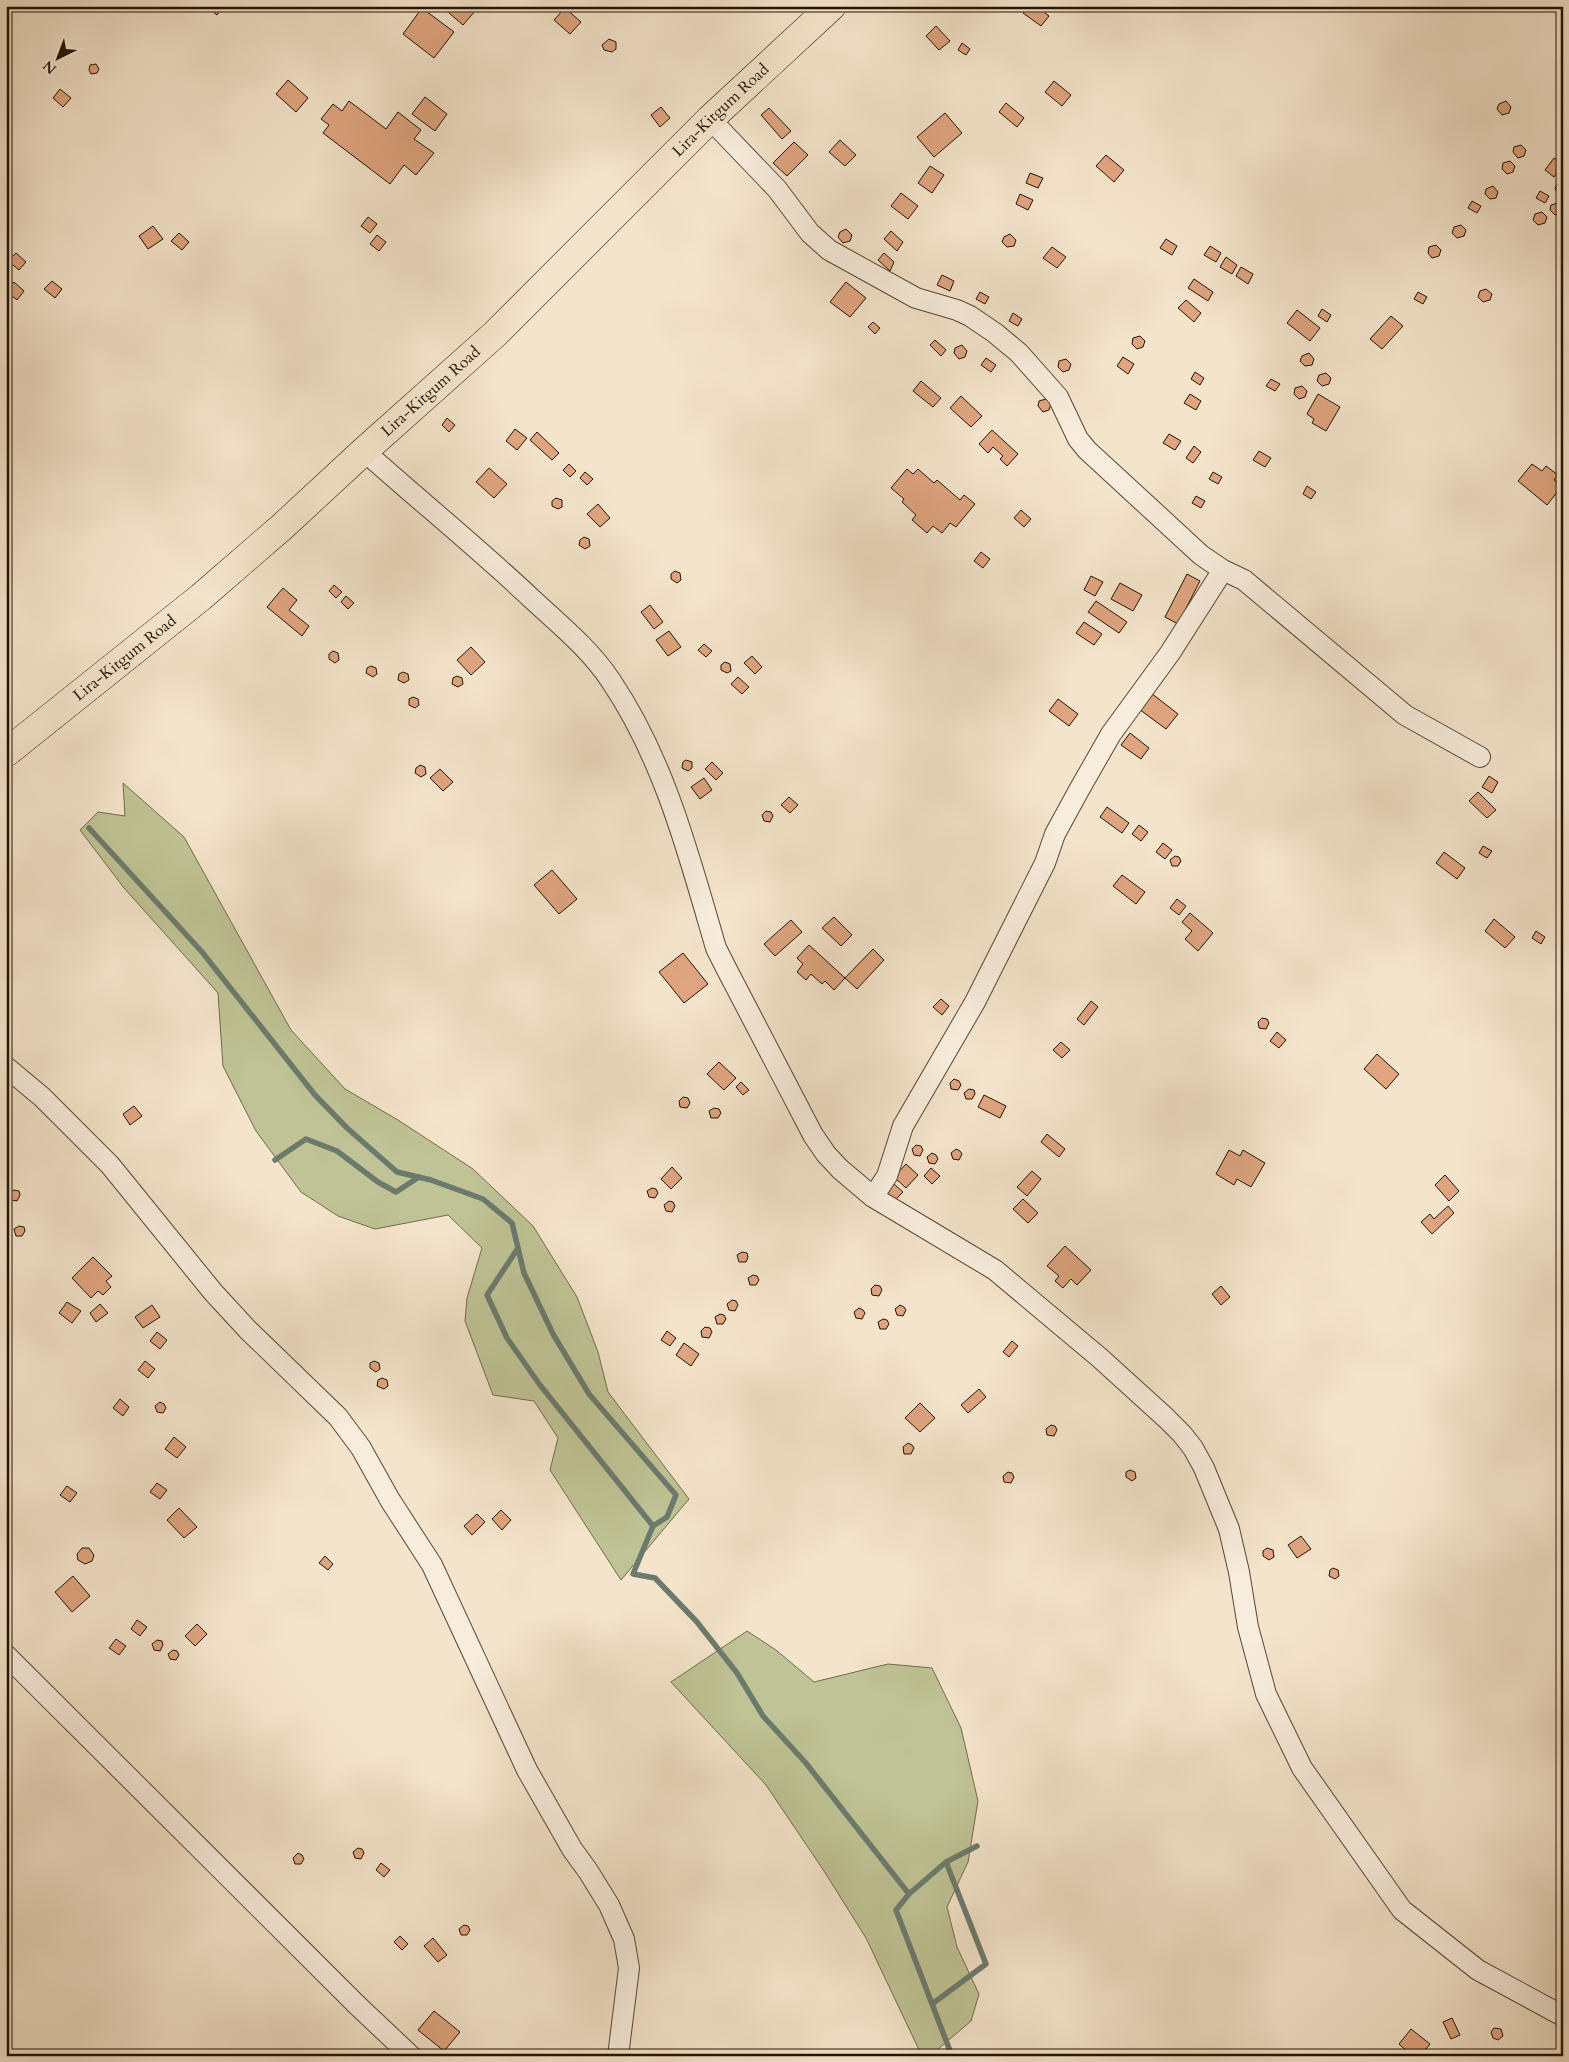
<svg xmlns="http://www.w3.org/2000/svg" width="1569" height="2062" font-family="Cardo,serif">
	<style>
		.green { fill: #bfc395; stroke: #716a4c }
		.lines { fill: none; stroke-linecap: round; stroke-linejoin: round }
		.stream { stroke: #6c7a6d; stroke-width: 5.5 }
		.building { fill: #dfa580; stroke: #231202 }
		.minor-casing { stroke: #574634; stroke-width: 22 }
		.primary-casing { stroke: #231202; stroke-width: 29 }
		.minor { stroke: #f8eddd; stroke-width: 20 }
		.primary { stroke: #f4e4cb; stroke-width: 28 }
		.labels { text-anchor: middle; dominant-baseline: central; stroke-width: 4; stroke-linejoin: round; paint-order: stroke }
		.street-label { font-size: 16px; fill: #231202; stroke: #f8eddd }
	</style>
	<rect width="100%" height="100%" fill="#f4e4cb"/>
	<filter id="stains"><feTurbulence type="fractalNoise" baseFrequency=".004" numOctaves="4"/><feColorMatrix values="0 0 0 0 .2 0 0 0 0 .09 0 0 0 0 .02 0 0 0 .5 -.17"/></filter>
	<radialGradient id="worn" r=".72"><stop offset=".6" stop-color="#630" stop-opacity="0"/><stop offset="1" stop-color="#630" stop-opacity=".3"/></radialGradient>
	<path class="green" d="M123,783l61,54 107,193 54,59 53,31 75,49 60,57 44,71 21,55 10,40 81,107 -68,81 -71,-110 8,-32 -24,-37 -41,-6 -28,-74 2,-23 15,-50 -34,-33 -73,14 -37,-13 -37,-24 -45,-61 -33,-65 -5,-73 -94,-105 -44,-58 18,-18 27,4z
		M747,1631l29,19 38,32 74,-18 44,4 29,60 17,73 -10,61 -21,45 10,40 22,47 -8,27 -41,35h-8l-56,-118 -42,-67 -58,-86 -95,-103z"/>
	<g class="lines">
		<path class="stream" d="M89,828l113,124 113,143 32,33 50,44 34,8 52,19 29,24 12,50 29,61 36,60 87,101 -9,22 -14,9
			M275,1160l31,-21 31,12 41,31 18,10 23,-15
			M518,1248l-31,47 20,43 33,47 113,141 -20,48 22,4 42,44 40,51 26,43 42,46 104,132 -13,16 56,146
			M909,1894l37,-32 31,-16
			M932,2004l54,-40 -40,-102"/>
	</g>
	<path class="building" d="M206,6h18l-7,9z
		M441,6h30l5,4 -13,15z
		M1029,6h7l13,10 -8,10 -18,-13z
		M422,8l32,24 -20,26 -31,-24z
		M565,8l16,14 -11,12 -16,-14z
		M936,26l14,15 -11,9 -13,-14z
		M609,39l7,3v7l-4,3 -8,-2 -2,-5z
		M962,43l8,6 -4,6 -8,-5z
		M96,64l3,5 -2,4 -6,1 -2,-4 1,-5z
		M288,80l20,18 -12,14 -20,-18z
		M1054,81l17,14 -9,11 -17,-14z
		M60,89l11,9 -8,9 -10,-9z
		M425,97l22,17 -12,17 -23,-17z
		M349,101l37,28 12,-17 23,18 -7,9 20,14 -18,22 -12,-10 -14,19 -67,-51 6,-8 -8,-6 12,-15 9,7z
		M1506,101l5,6 -2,6 -7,2 -5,-6 2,-5z
		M1006,103l18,15 -7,9 -18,-15z
		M661,107l9,11 -10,9 -9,-12z
		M769,108l22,23 -9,8 -21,-24z
		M945,113l17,20 -28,24 -17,-20z
		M840,140l16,15 -11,11 -16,-14z
		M794,142l14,13 -21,21 -14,-13z
		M1521,145l5,5 -2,6 -6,2 -5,-6 1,-5z
		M1106,155l18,15 -10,12 -18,-16z
		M1554,158l9,7 -9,12 -9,-7z
		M1510,161l5,5 -2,6 -6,2 -5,-5 1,-6z
		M930,166l14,9 -12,18 -14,-10z
		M1030,173l13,5 -5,10 -12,-5z
		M1563,182v12l-2,1 -6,-6 2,-6z
		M1493,186l5,6 -2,6 -6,1 -5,-5 1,-5z
		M1540,191l9,5 -4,7 -9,-5z
		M901,193l17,13 -10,13 -17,-13z
		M1020,194l13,6 -5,10 -12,-6z
		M1472,201l9,5 -4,7 -9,-5z
		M1558,203l5,4v3l-1,4 -7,1 -5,-5 1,-5z
		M1542,212l5,5 -2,6 -7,2 -5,-5 2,-6z
		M368,217l9,7 -7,9 -9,-7z
		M1461,225l5,5 -2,6 -7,2 -5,-5 2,-6z
		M153,226l10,13 -15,10 -9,-13z
		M846,229l6,6 -2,6 -7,2 -5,-6 2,-5z
		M891,231l12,11 -6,9 -13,-12z
		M179,233l10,9 -7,8 -11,-9z
		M1010,234l6,6 -2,6 -7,1 -5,-5 2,-5z
		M377,235l9,7 -7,9 -9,-7z
		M1166,239l11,7 -5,9 -12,-7z
		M1436,245l5,5 -2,6 -7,2 -4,-5 1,-6z
		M1210,246l11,7 -5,9 -12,-7z
		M1052,247l14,10 -9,11 -14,-10z
		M16,253l10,9 -7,8 -11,-9z
		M884,253l10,9 -4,9 -12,-11z
		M1226,257l11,8 -5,9 -12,-7z
		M1241,267l12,7 -5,10 -12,-8z
		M942,275l12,6 -4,10 -13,-6z
		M1194,279l19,13 -5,9 -20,-13z
		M52,281l10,8 -7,9 -11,-9z
		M14,282l10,9 -7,9 -11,-9z
		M846,282l20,16 -16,19 -20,-15z
		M1486,289l6,5 -2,6 -7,2 -5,-5 2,-6z
		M980,292l9,5 -4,7 -9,-5z
		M1418,292l9,5 -4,7 -9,-5z
		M1186,300l15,13 -7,9 -16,-14z
		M1322,309l9,6 -4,7 -9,-6z
		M1297,310l23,18 -10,13 -23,-18z
		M1013,313l9,6 -4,7 -9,-5z
		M1391,316l12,10 -21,23 -12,-10z
		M873,322l7,6 -5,6 -7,-7z
		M1140,336l5,5 -2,6 -6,2 -5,-5 1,-6z
		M935,340l11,10 -5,6 -11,-11z
		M962,345l5,6 -2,6 -6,2 -5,-6 1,-5z
		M1309,353l5,6 -2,6 -7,1 -5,-5 2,-5z
		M1123,357l11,7 -6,10 -11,-8z
		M986,358l10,7 -5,7 -10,-7z
		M1066,359l5,5 -2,6 -6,2 -5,-5 1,-6z
		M1195,372l9,6 -4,7 -9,-6z
		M1326,373l5,5 -2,6 -7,2 -5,-5 2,-6z
		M1271,379l9,5 -5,7 -9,-5z
		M921,381l20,17 -8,9 -20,-16z
		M1302,386l5,5 -2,6 -6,2 -5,-5 1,-6z
		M1190,394l11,7 -5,9 -12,-7z
		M1318,394l22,13 -14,24 -14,-8 2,-4 -7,-5z
		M961,396l21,20 -11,11 -21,-19z
		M1046,399l5,5 -2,6 -6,2 -5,-6 1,-5z
		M447,418l8,7 -6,7 -7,-7z
		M515,429l12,9 -10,12 -11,-9z
		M992,430l26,24 -11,12 -7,-7 3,-3 -10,-9 -5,6 -9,-9z
		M537,432l22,21 -7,7 -22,-20z
		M1169,434l12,7 -6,9 -12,-7z
		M1194,446l7,6 -8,11 -7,-5z
		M1259,451l12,7 -6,9 -12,-7z
		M569,464l7,7 -6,6 -7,-7z
		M1532,464l10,7 4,-5 12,9 -4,5 8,6 -15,19 -29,-24z
		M489,468l18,16 -13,14 -18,-16z
		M907,469l6,5 5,-5 16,14 3,-3 23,20 4,-5 11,9 -19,23 -6,-4 -8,10 -9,-7 -6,7 -15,-13 4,-5 -14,-13 2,-3 -13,-11z
		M585,472l8,7 -6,6 -7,-7z
		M1213,472l9,5 -4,7 -9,-5z
		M1307,486l9,6 -5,7 -8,-5z
		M1196,496l9,5 -4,7 -9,-5z
		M556,498l6,2v7l-4,2 -6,-3v-5z
		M598,504l12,14 -10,9 -13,-13z
		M1021,510l10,9 -7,8 -10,-9z
		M584,537l5,2 1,7 -5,3 -6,-4 1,-5z
		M981,552l9,7 -7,9 -9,-7z
		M675,571l5,2 1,7 -4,3 -6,-4v-5z
		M1187,574l13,7 -22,43 -13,-7z
		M1091,576l12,6 -8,14 -11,-6z
		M1120,583l22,12 -9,16 -22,-12z
		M334,585l8,7 -6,6 -7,-7z
		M283,588l14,12 -8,10 20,16 -7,10 -35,-29z
		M346,596l8,7 -6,6 -7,-7z
		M1096,601l31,21 -8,11 -31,-21z
		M650,605l13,17 -9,7 -13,-17z
		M1084,622l18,12 -8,11 -18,-12z
		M669,631l12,16 -13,9 -12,-16z
		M704,644l8,7 -6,6 -8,-7z
		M471,647l14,15 -14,13 -14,-15z
		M333,651l5,2 1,7 -4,3 -6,-4v-5z
		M752,656l10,11 -7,7 -11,-11z
		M725,662l5,2 1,7 -4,2 -6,-3v-5z
		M371,666l5,2 1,6 -4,3 -7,-4 1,-5z
		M403,672l5,2 1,6 -5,3 -6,-3 1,-6z
		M457,676l5,2 1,6 -5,3 -6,-3 1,-6z
		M738,677l11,10 -7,7 -11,-10z
		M1151,693l27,21 -12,15 -27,-20z
		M413,697l5,2 1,6 -4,3 -6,-3v-6z
		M1058,699l20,15 -9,12 -20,-15z
		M1130,733l19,15 -8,11 -20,-14z
		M686,760l6,2v6l-4,3 -6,-3 1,-6z
		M712,762l11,11 -7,7 -11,-11z
		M420,765l5,2 1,7 -5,3 -6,-4 1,-5z
		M440,769l13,13 -10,9 -13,-13z
		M1489,776l9,6 -6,11 -10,-6z
		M704,778l8,12 -12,9 -9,-12z
		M1478,792l18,18 -9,8 -18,-17z
		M789,797l9,8 -8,8 -9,-8z
		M1107,807l22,16 -7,10 -22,-16z
		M766,811l5,1 2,4 -3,6 -6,-1 -2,-6z
		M1139,825l9,7 -7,9 -9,-7z
		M1163,843l9,7 -7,9 -9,-7z
		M1483,846l9,5 -5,7 -8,-5z
		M1444,852l21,16 -8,11 -21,-16z
		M1175,856l4,1 2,4 -3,5h-6l-2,-6z
		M552,870l25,29 -18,15 -25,-29z
		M1122,875l23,17 -9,12 -23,-18z
		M1177,899l9,7 -7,9 -9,-7z
		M1190,913l23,20 -15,18 -13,-12 7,-8 -10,-9z
		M834,917l18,18 -11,11 -19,-18z
		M1494,919l21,18 -10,11 -20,-17z
		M791,920l11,12 -27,24 -11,-12z
		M1536,931l9,6 -4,7 -9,-6z
		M809,945l36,33 -11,12 -9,-9 -3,3 -11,-10 -5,6 -9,-8 6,-8 -6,-6z
		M873,949l11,11 -27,29 -12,-11z
		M683,953l25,31 -24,19 -25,-31z
		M941,999l8,7 -7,9 -9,-8z
		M1091,1001l7,6 -14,18 -7,-6z
		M1262,1018l5,1 2,4 -3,6 -7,-1 -1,-6z
		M1277,1032l9,8 -7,8 -9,-7z
		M1061,1042l9,8 -8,8 -9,-8z
		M1377,1054l22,20 -13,15 -22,-20z
		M719,1062l17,16 -12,12 -17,-16z
		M954,1079l5,2 2,4 -3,5 -7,-1 -1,-6z
		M741,1082l8,8 -6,5 -7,-8z
		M969,1089l5,1 1,4 -3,5h-6l-2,-6z
		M984,1095l22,11 -6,12 -22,-11z
		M683,1097l5,1 2,5 -3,5 -7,-1 -1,-6z
		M134,1106l8,10 -12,9 -7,-11z
		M714,1108l5,1 2,4 -3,5h-7l-2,-7z
		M1047,1134l18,15 -6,8 -18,-15z
		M916,1145l5,1 2,4 -3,6 -6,-1 -2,-6z
		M956,1149l4,2 2,3 -3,6 -6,-1 -2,-6z
		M1229,1150l11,6 3,-6 22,13 -14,24 -14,-8 -3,6 -18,-11z
		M932,1153l4,2 2,4 -3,5 -6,-1 -2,-6z
		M906,1164l12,11 -12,13 -12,-11z
		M672,1167l10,11 -11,11 -10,-10z
		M931,1168l9,8 -8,8 -8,-8z
		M1032,1171l9,8 -14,17 -10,-9z
		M1445,1175l14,16 -10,10 -14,-16z
		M894,1184l9,8 -8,8 -9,-8z
		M652,1188l4,1 2,4 -3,5 -6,-1 -2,-6z
		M14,1190l5,1 1,4 -3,6 -6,-1 -2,-6z
		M1023,1199l15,14 -10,10 -15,-14z
		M669,1201l4,1 2,4 -3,6 -6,-1 -2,-6z
		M1448,1206l6,7 -22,21 -11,-12 9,-8 4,5z
		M19,1226l5,1 1,4 -3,5h-6l-2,-7z
		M1065,1246l26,24 -14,15 -6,-6 -8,9 -8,-7 4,-5 -12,-10z
		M742,1252l5,1 1,4 -2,5h-7l-2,-7z
		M93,1257l19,19 -6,5 5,6 -8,8 -5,-4 -7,7 -19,-20z
		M753,1275l4,1 2,4 -3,5h-6l-2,-7z
		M875,1285l5,1 2,4 -3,6 -7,-1 -1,-6z
		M1221,1286l9,11 -9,8 -9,-11z
		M732,1300l4,1 2,4 -3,6 -6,-1 -2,-6z
		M67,1302l14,9 -9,12 -13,-10z
		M100,1304l8,9 -12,9 -6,-9z
		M152,1305l8,12 -17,11 -8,-11z
		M900,1305l4,2 2,3 -3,6 -6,-1 -2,-6z
		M859,1308l4,2 2,3 -3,6 -6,-1 -2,-6z
		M720,1314l4,1 2,4 -3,5h-6l-2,-7z
		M883,1319l4,1 2,4 -3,5h-6l-2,-7z
		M705,1327l5,1 2,4 -3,6 -7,-1 -1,-6z
		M667,1331l9,7 -6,8 -9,-6z
		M157,1332l10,8 -7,9 -10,-8z
		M1012,1341l6,5 -9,11 -6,-5z
		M684,1343l15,11 -8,12 -15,-11z
		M145,1361l10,8 -7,9 -10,-8z
		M374,1361l5,2 1,6 -4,3 -6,-4v-5z
		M382,1378l5,2 1,6 -4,3 -7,-3 1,-6z
		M979,1389l7,8 -18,16 -7,-8z
		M120,1399l9,8 -6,9 -10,-8z
		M160,1402l4,2 2,4 -3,5 -6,-1 -2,-6z
		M920,1403l15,15 -15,14 -15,-14z
		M1051,1425l4,1 2,4 -3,6 -7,-1 -1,-6z
		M174,1437l12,10 -9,11 -12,-9z
		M908,1443l4,2 2,3 -3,6h-7l-1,-7z
		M1130,1470l5,2 1,6 -4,3 -6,-4v-5z
		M1008,1472l4,1 2,4 -3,6 -7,-1 -1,-6z
		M157,1483l10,7 -7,9 -10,-7z
		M67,1486l10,7 -7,9 -10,-7z
		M179,1508l18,19 -13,11 -17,-18z
		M501,1510l10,10 -9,10 -10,-11z
		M477,1514l8,8 -13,13 -8,-9z
		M1301,1536l10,13 -14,9 -9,-13z
		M82,1548h7l5,7 -2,6 -7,3 -7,-4 -1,-6z
		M1267,1548l6,2 1,7 -5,3 -6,-4v-5z
		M325,1556l8,8 -5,6 -9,-7z
		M1333,1568l5,2 1,6 -4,3 -6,-3 1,-6z
		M73,1576l17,20 -18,16 -17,-20z
		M137,1620l10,7 -7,9 -9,-7z
		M197,1624l10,10 -12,12 -10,-10z
		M116,1639l10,7 -7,9 -10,-7z
		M157,1640l5,1 1,4 -3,6 -6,-1 -2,-6z
		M173,1650l4,1 2,4 -3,5 -6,-1 -2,-5z
		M358,1848l4,1 2,4 -3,6 -6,-1 -2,-6z
		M298,1853l4,2 2,4 -3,5h-6l-2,-6z
		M381,1863l9,7 -6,7 -8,-7z
		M464,1925l4,1 2,4 -3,5h-6l-2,-6z
		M400,1936l8,8 -6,6 -8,-8z
		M433,1938l14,17 -9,7 -14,-16z
		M434,2011l26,21 -16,19 -26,-21z
		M1452,2018l8,17 -9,4 -8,-17z
		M1494,2028l7,1 2,7 -5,4 -5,-2 -2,-6z
		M1411,2029l19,15 -10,12h-8l-13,-12z"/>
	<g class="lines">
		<g class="minor-casing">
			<path id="minor" d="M710,119l67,70 33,44 19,17 87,48 41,12 13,6 25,17 24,20 39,44 20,42 9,11 114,105 22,15 21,10 161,135 75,42
				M364,451c56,50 114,97 168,148 27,25 58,50 79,82 54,80 78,175 105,267l9,18 88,169 13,19 14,15 33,28 122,73 105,88 66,60 16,16 11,14 11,20 25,61 10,43 9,55 18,67 36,74 100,142 76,60 85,46
				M6,1067l36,30 68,68 103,127 35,38 90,87 23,31 29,52 42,65 95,205 45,79 16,22 21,34 15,34 5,29 -11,88
				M873,1197l14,-21 16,-50 72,-124 70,-139 10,-29 24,-44 32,-56 59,-81 53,-83
				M6,1655l352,351 53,50"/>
		</g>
		<g class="primary-casing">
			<g id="primary">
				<path id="s1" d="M6,753l195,-156 82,-71 81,-75 131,-117 215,-215 122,-113"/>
			</g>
		</g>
		<use href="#minor" class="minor"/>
		<use href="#primary" class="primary"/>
	</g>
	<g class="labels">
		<g class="street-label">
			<text stroke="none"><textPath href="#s1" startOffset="962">Lira-Kitgum Road</textPath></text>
			<text stroke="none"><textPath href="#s1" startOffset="558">Lira-Kitgum Road</textPath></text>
			<text stroke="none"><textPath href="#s1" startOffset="152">Lira-Kitgum Road</textPath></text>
		</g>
	</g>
	<rect width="1569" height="2062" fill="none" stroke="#f4e4cb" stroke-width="25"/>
	<rect x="8" y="8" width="1554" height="2047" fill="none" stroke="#231202" stroke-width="2.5"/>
	<rect x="12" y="12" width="1544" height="2037" fill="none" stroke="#231202"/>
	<g transform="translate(58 58) rotate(222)" stroke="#f8eddd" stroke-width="4" paint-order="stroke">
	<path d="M0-4L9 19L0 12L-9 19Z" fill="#231202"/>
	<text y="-8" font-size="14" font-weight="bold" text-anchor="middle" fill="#231202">N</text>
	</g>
	<rect width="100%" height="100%" filter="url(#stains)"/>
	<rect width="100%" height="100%" fill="url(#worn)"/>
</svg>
